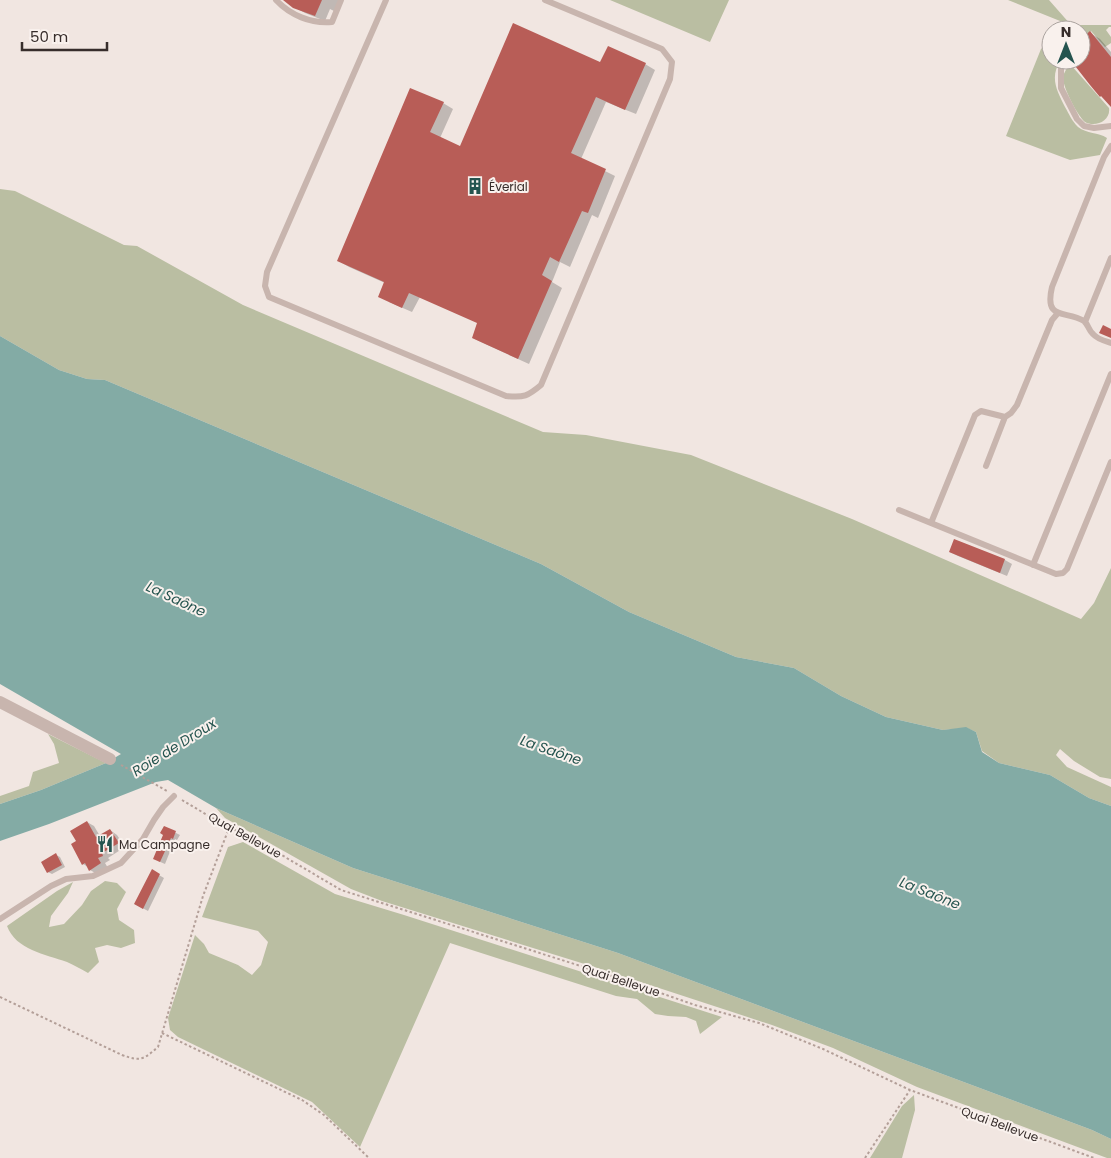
<svg xmlns="http://www.w3.org/2000/svg" width="1111" height="1158" font-family="Poppins,sans-serif">
	<style>
		.green { fill: #babea2 }
		.water { fill: #83aba5 }
		.shadow { fill: #0003 }
		.building { fill: #b85d57 }
		.lines { fill: none; stroke-linecap: round; stroke-linejoin: round }
		.path { stroke: #b39f98; stroke-width: 2; stroke-dasharray: 2.5 2.5; stroke-linecap: butt }
		.service { stroke: #c8b5ae; stroke-width: 6 }
		.minor { stroke: #c8b5ae; stroke-width: 12 }
		.labels { text-anchor: middle; dominant-baseline: central; stroke-width: 4; stroke-linejoin: round; paint-order: stroke }
		.poi-label { font-size: 12px; fill: #372d2b; stroke: #f9f1ed; text-anchor: start }
		.street-label { font-size: 12px; fill: #372d2b; stroke: #f9f1ed }
		.water-label { font-size: 14px; font-style: italic; fill: #25544f; stroke: #f9f1ed }
	</style>
	<rect width="100%" height="100%" fill="#f1e6e1"/>
	<path class="green" d="M610,0h119l-19,42z
		M1008,0h41l22,25h40v2h-2l-3,3 5,7v6l-6,4 -14,-16 -10,8v-9h-16l5,-5z
		M1051,41v19h10c-12,17 -4,31 4,47 4,7 7,14 13,20 9,7 20,5 29,11l-7,17 -30,5 -64,-24 35,-87z
		M1070,64l39,44c2,12 -13,20 -24,14 -7,-5 -23,-36 -22,-45 1,-5 4,-9 7,-13z
		M0,189l15,2 109,54 13,1 106,59 300,127 43,3 105,20 161,64 229,100 13,-16 17,-35v211l-11,-2 -26,-16 -14,-12 -4,6 11,12 44,20v19l-22,-8 -39,-23 -51,-12 -17,-12 -6,-19 -9,-4 -24,2 -57,-13 -45,-21 -47,-28 -58,-11 -107,-45 -88,-48 -436,-184 -18,-1 -28,-9 -59,-34z
		M48,734l58,29 -65,27 -41,14v-8l29,-10 4,-14 26,-9 -5,-19z
		M216,808l137,60 265,85 474,177 19,9v19h-4l-190,-71 -84,-39 -61,-23 -168,-55 -222,-69 -31,-12 -126,-71z
		M243,842l92,52 69,21 318,102 -22,17 -4,-13 -10,-4 -18,-1 -13,-2 -18,-15 -21,-3 -166,-53 -90,204 -48,-45 -134,-65 -8,-7 -2,-12 27,-83 9,9 5,9 29,12 14,10 9,-10 7,-23 -10,-11 -56,-14 26,-70z
		M105,881l12,2 9,9 -9,17 2,11 15,10 1,13 -14,5 -14,-3 -12,3 4,14 -11,11c-7,-4 -14,-8 -21,-11 -22,-8 -51,-12 -60,-36l50,-35 16,-9 -5,11 -17,23 -2,11 15,-3 18,-19 9,-14z
		M914,1095l1,15 -13,48h-32l32,-52z"/>
	<path class="water" d="M0,336l59,34 28,9 18,1 436,184 88,48 107,45 58,11 47,28 45,21 57,13 23,-3 10,5 6,20 17,11 51,12 39,23 22,8v333l-19,-9 -474,-177 -265,-85 -137,-60 -48,-28 -12,2 -107,42 -49,17v-37l41,-14 65,-27 15,-9 -121,-70z"/>
	<path class="shadow" d="M290,0h51l-5,12 -6,-3 -5,12 -20,-8 -11,-6z
		M1090,33l10,6 11,13v53l-39,-45h9v-20z
		M601,64h44l10,6 -19,44 -30,-12 -25,57 34,17 -17,42 -6,-3 -22,52 -10,-5 -8,20 10,6 -33,76 -46,-21 -10,-5 6,-15 -59,-26 -8,15 -23,-10 -4,-19 -36,-16 -10,-6 104,-158 10,6 -13,29 20,9z
		M955,540l50,20 7,4 -5,12 -49,-20 -8,-4z
		M87,822l7,4 6,10 10,-6 7,5 8,12 -17,11 2,2 -5,3 3,5 -11,6 -7,-4 -2,-3 -5,-3 -6,-22z
		M164,827l16,8 -3,5 -2,-1 -10,25 -7,-3 6,-27z
		M56,855l4,2 5,10 -13,7 -4,-2z
		M152,871l12,7 -16,33 -13,-7z"/>
	<path class="building" d="M283,0h39l-7,16 -22,-8z
		M513,23l87,39 8,-16 38,17 -21,47 -29,-13 -25,56 35,16 -18,44 -6,-2 -23,51 -9,-5 -8,18 10,6 -34,78 -46,-21 5,-15 -68,-30 -7,15 -24,-11 6,-15 -47,-21 73,-173 34,14 -14,30 30,14z
		M1090,31l21,26v50l-10,-11 -1,1 -10,-12 -18,-23v-2h9v-21z
		M1103,325l8,4v9l-12,-5z
		M954,539l51,20 -5,14 -51,-21z
		M87,821l9,16 14,-8 9,14 -17,10 1,3 -5,2 3,5 -12,8 -4,-8 -3,2 -11,-21 5,-3 -6,-10z
		M164,826l12,5 -3,8 -2,-1 -11,24 -7,-3 10,-24 -3,-2z
		M56,853l6,12 -15,8 -6,-11z
		M152,869l8,5 -17,35 -9,-5z"/>
	<g class="lines">
		<path class="path" d="M121,765l46,26
			M182,800l47,28 17,6 95,56 268,85 86,30 64,18 64,26 87,41 184,68
			M0,997l122,58c19,7 22,4 36,-8l45,-151 26,-68
			M162,1033l140,67 22,15 45,43
			M865,1158l45,-68"/>
		<path class="service" d="M276,0c14,15 35,24 56,22l9,-22
			M386,0l-119,272 -2,14 4,11 237,99c18,2 22,0 35,-11l129,-306 2,-17 -10,-13 -117,-49
			M1067,60l-5,4 -1,5v19l16,31 7,7 10,2 17,-2
			M1111,146l-7,11 -52,130c-8,34 13,23 32,34 4,3 5,10 9,13 4,5 12,7 18,9
			M1085,322l26,-64
			M986,466l19,-49
			M899,510l157,64 7,-1 4,-4 44,-107
			M931,523l44,-108 6,-4 24,6 6,-4 6,-8 35,-85 6,-7
			M1033,565l78,-191
			M0,919l51,-33 15,-7 27,-3 28,-13 22,-24 11,-19 9,-13 11,-11"/>
		<path class="minor" d="M0,702l110,57"/>
	</g>
	<defs>
		<g id="building-bare" transform="scale(1.35)"><path d="M-4-6H4V6H1V3H-1V6H-4ZM-2.5-4.3h1.7v1.8h-1.7ZM.8-4.3h1.7v1.8H.8ZM-2.5-1h1.7V.8h-1.7ZM.8-1h1.7V.8H.8Z" fill="#25544f" stroke="#f9f1ed" stroke-width="2.5" paint-order="stroke"/></g>
		<g id="restaurant-bare" transform="scale(1.35)"><path d="M-5-6h1v4h1v-4h1v4h1v-4h1v5L-1.5 .5V6h-2V.5L-5-1ZM5-6V6H3V1.5H1.5Q1.5-4 5-6Z" fill="#25544f" stroke="#f9f1ed" stroke-width="2.5" paint-order="stroke"/></g>
	</defs>
	<g fill-rule="evenodd">
		<use href="#building-bare" x="475" y="186"/>
		<use href="#restaurant-bare" x="105" y="844"/>
	</g>
	<g class="labels">
		<g class="poi-label">
			<text x="489" y="186">Éverial</text>
			<text x="119" y="844">Ma Campagne</text>
		</g>
		<g class="street-label">
			<text transform="translate(245 835) rotate(29)">Quai Bellevue</text>
			<text transform="translate(621 980) rotate(18)">Quai Bellevue</text>
			<text transform="translate(1000 1124) rotate(20)">Quai Bellevue</text>
		</g>
		<g class="water-label">
			<text transform="translate(176 599) rotate(25)">La Saône</text>
			<text transform="translate(174 747) rotate(-32)">Roie de Droux</text>
			<text transform="translate(551 750) rotate(19)">La Saône</text>
			<text transform="translate(930 893) rotate(22)">La Saône</text>
		</g>
	</g>
	<g transform="translate(1066 45)"><circle r="24" fill="#f9f1ed" stroke="#aba39f"/>
	<path d="M0-4L9 19L0 12L-9 19Z" fill="#25544f"/>
	<text y="-8" font-size="14" font-weight="bold" text-anchor="middle" fill="#372d2b">N</text>
	</g>
	<path d="M22 42v8h85v-8" fill="none" stroke="#372d2b" stroke-width="2.5"/>
	<text x="30" y="42" font-size="15" fill="#372d2b" stroke="#f9f1ed" stroke-width="4" paint-order="stroke">50 m</text>
</svg>
